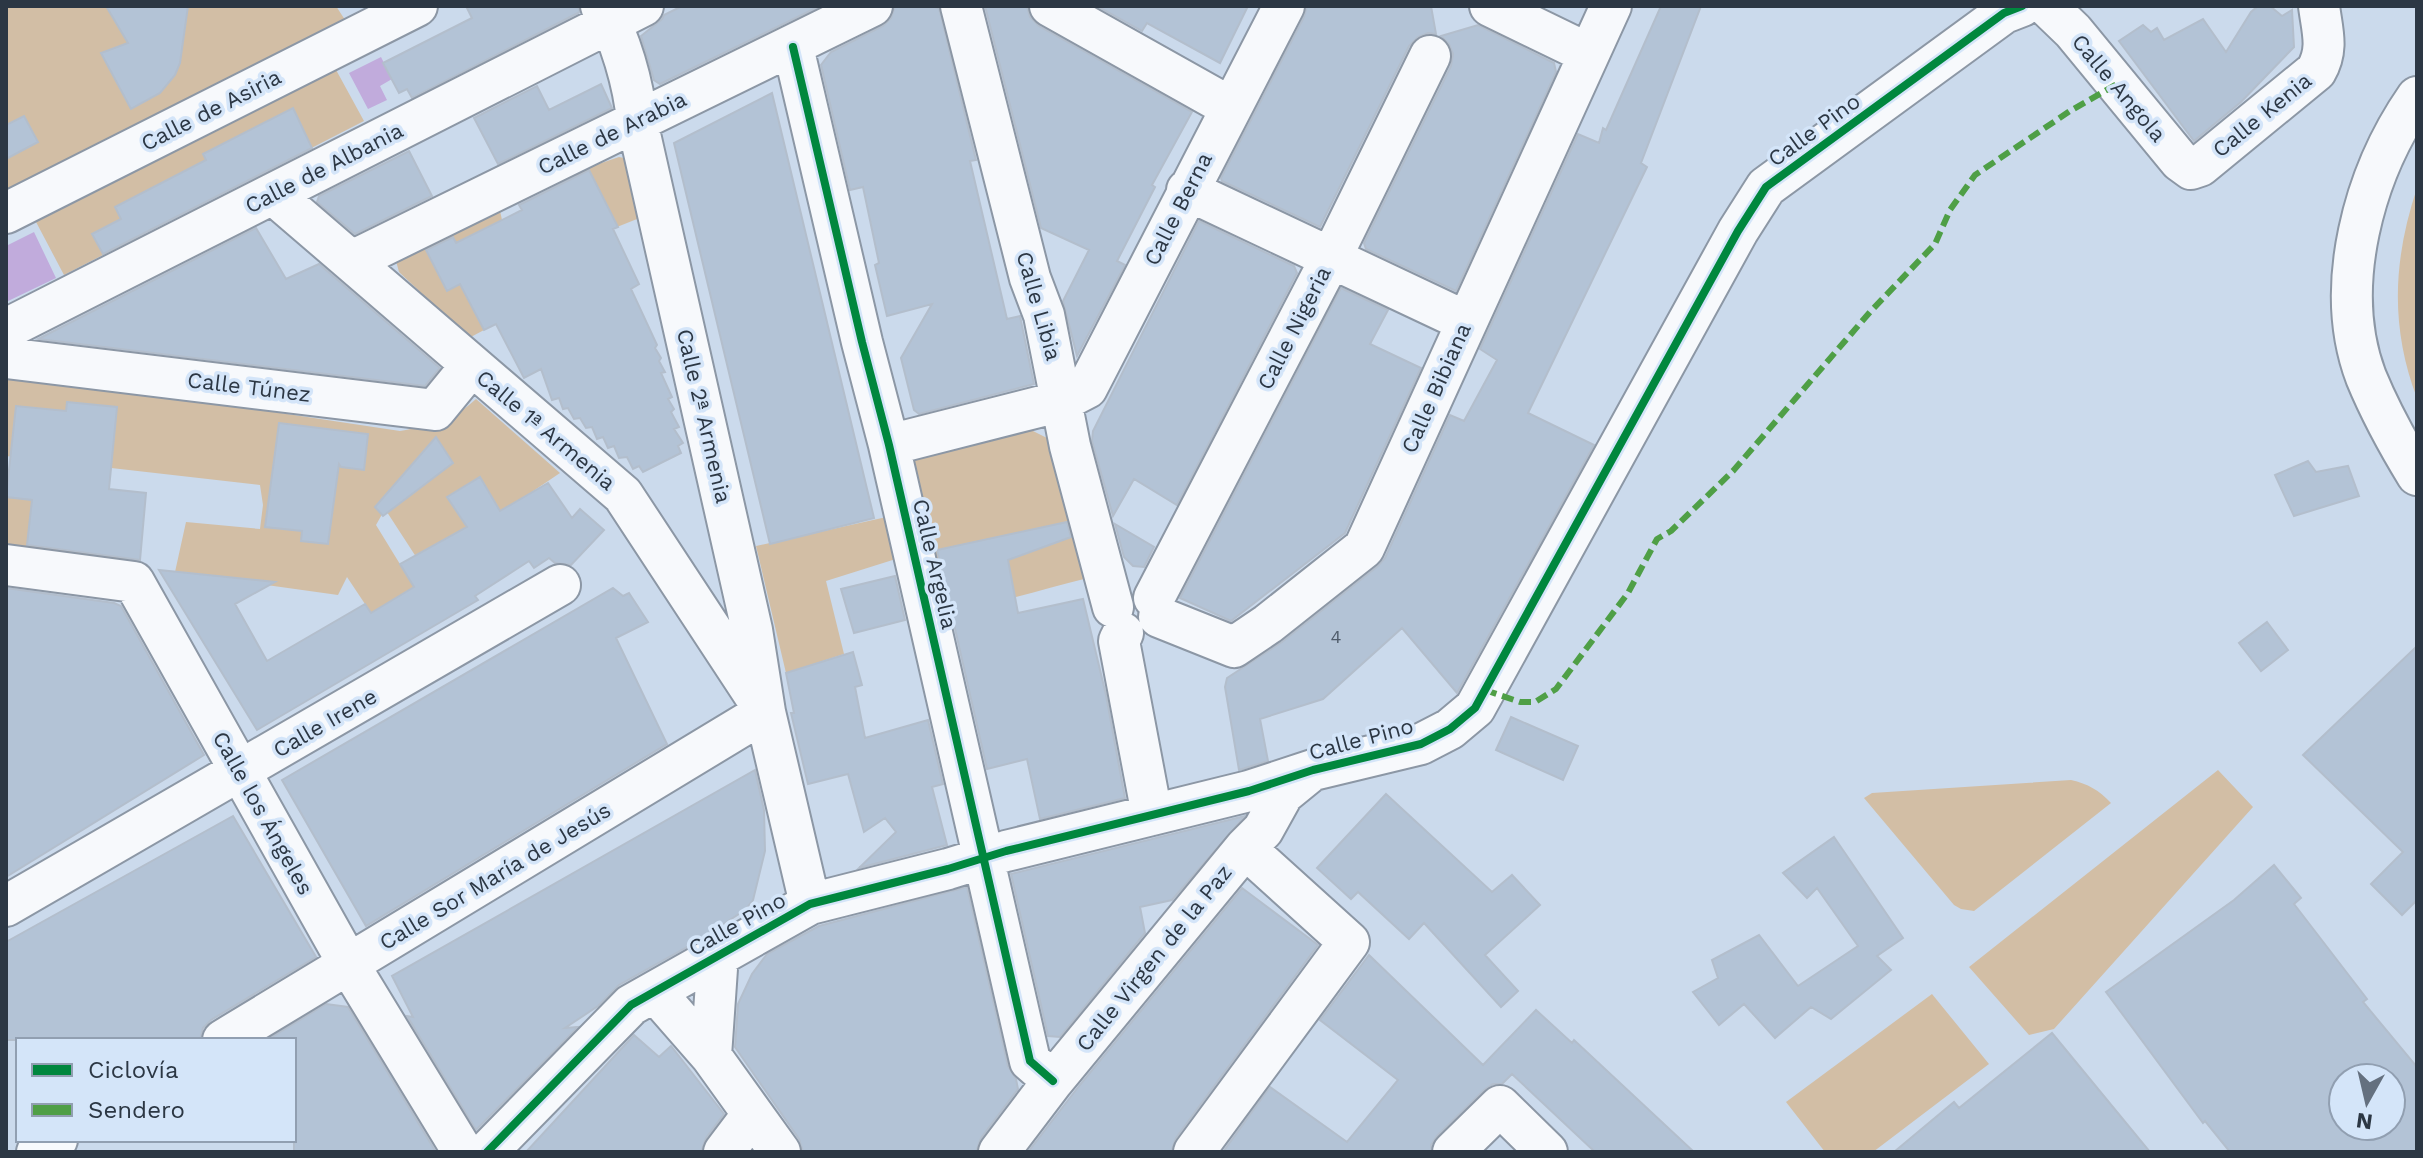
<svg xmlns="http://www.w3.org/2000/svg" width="2423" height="1158" font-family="'Work Sans',sans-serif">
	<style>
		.green { fill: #d2bea5 }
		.water { fill: #c1abdc }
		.building { fill: #b3c3d6; stroke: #b3becc; stroke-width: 2; fill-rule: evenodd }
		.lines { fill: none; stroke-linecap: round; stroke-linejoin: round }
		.minor-casing { stroke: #8c97a5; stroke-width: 44 }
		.minor { stroke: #f7f9fc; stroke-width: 40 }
		.quiet { stroke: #4f9f46; stroke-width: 6; stroke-dasharray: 12 6; stroke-linecap: butt }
		.cycleway-casing { stroke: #d4e5f9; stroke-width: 13 }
		.cycleway { stroke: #00873e; stroke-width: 8 }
		.labels { text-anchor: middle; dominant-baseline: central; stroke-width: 7; stroke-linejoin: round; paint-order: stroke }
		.number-label { font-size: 18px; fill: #505c6b }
		.street-label { font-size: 22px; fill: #2c3744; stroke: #d4e5f9 }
	</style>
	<rect width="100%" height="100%" fill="#cbdaec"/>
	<path class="green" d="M6,6h330l11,17 -341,169z
		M335,68l29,53 -300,154 -29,-55z
		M619,157l10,2 13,58 -25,10 -24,-49 -14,6 -4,-12z
		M2417,188v210c-27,-71 -24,-138 0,-210z
		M499,206l3,14 -72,37 16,33 14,-6 24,46 -15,8 -70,-66 -3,-11z
		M6,374l110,14 284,43c33,-6 51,-9 76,-32l84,74 -138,93 -37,-57 -9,16 38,62 -43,26 -24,-36 -9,18 -163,-23 11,-50 74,7 3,-24 -3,-20 -254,-29z
		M1027,428l20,10 37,141c-46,11 -95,29 -143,29l-32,-132 6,-22z
		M6,478l127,14 -7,72 -120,-15z
		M891,516l8,42 -73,23 18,73 -58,19 -30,-127z
		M2218,770l35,37 -199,222 -25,6 -60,-68z
		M2071,780c17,4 28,10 40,23l-137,108 -13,-2 -7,-4 -90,-107 8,-5z
		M1932,994l57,70 -116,88h-48l-39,-50z"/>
	<path class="water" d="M381,57l11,22 -12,7 7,14 -19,9 -19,-36z
		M34,232l22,46 -50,24v-56z"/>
	<path class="building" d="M106,6h82l-8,57 -5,12 -15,18 -29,16 -30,-56 27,-10z
		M466,6h112l2,6 -168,86 -5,-9 -8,4 -16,-30 89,-45z
		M682,6h138l-160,78 -6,-4 -13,-44 21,-17 2,-4z
		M895,6h36l8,2 37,152 -6,1 37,158 13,-3 14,68 -115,30 -5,-4 -13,-52 31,-54 -45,12 -12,-51 4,-2 -16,-76 -13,3 -29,-125 10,-13 52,-26 8,-8z
		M985,6h42l3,11 9,9 153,86 -40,73 3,2 -38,74 8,4 -48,91 -14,-55 26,-51 -48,-22z
		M1097,6h151l-28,57 -73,-40 -5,8z
		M1307,6h124l5,28 -8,-1 -10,4 -9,9 -89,181 -98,-46 -1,-3 83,-161z
		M1661,6h40l-60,157 6,4 -119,246 66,32 -137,248 -55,-65 -79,71 -63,20 8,42 -29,9 -14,-83 2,-9 55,-36 96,-76 7,-8 65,-143 14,6 33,-61 -17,-11 98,-215 21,9 4,-15 3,2z
		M2258,6h12l12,10 10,-6 2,37 -53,55 -47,39 -75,-100 24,-16 8,7 6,-4 7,12 39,-21 23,33 25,-40z
		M1478,25l76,38 2,9 -100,219 -90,-42 -2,-6 87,-177 2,-12 -4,-10 -8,-8z
		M601,84l11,24 -114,56 -24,-46 63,-32 12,24z
		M772,93l102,425 -104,26 -96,-401z
		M293,108l19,40 -209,106 -11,-20 29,-15 -6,-12 91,-47 -3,-6z
		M24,116l14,26 -32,17v-34z
		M409,151l23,45 -77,38 -38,-32 2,-6z
		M589,170l29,57 -5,2 26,55 -8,5 26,56 -2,3 6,10 -2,3 6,11 -4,1 11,24 -4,2 6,10 -3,3 8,15 -5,2 9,14 -5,3 3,7 -38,19 -4,-6 -6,3 -6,-12 -8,1 -5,-12 -6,2 -5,-11 -6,2 -5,-12 -6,1 -6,-10 -6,1 -6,-11 -5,1 -4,-11 -7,2 -11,-31 -17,9 -28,-54 -12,6 -24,-46 -13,7 -21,-41 27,-13 3,6 66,-33 -3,-5z
		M1199,221l95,45 3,7 -120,232 -43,-26 -21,37 -21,-75 1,-10z
		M256,228l30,51 33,-15 121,104 -15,18 -387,-47z
		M1341,288l47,22 -18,34 51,24 -76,165 -114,88 -51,-23z
		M67,402l50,5 -8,82 37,4 -6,67 -113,-15 5,-45 -26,-3 10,-91 50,5z
		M279,423l89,11 -4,36 -23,-3 -2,-3 -11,80 -27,-3 1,-10 -37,-4z
		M436,437l17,26 -70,53 -8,-9z
		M2308,461l8,11 32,-6 11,30 -65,20 -19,-41z
		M480,477l20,34 48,-28 24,35 8,-9 24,21 -33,35 -16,-2 -6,-5 -15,10 -5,-7 -54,35 3,4 -221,130 -98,-160 116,12 -40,22 32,57 98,-57 6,9 43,-26 -14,-23 67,-37 -20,-30z
		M1067,522l4,15 -63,23 10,53 65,-14 23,96 19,103 -85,21 -13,-60 -40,10 -50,-219z
		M1115,524l39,23 -10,20 -11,-1 -9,-9z
		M895,576l10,44 -51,13 -13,-44z
		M6,588l108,15 7,3 83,149 -198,122z
		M613,588l10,8 6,-3 19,29 -32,16 51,106 -301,182 -84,-146z
		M2267,622l21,28 -27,21 -22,-28z
		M2417,646v254l-15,15 -31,-31 32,-32 -100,-97z
		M853,652l9,33 -7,2 10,51 63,-18 15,64 -11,3 15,58 -88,23 37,-36 -11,-14 -21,14 -16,-58 -40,10 -17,-71h3l-8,-40z
		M1511,717l67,29 -15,34 -67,-30z
		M755,770l9,40 1,41 -12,49 -8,10 -49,32 -77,43 -21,21 -33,22 13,-1 -102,103 -69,-114 6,1 -21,-41z
		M1386,794l106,98 20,-17 28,30 -55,50 33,36 -17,16 -77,-84 -15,16 -51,-47 -7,7 -34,-31z
		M233,816l83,141 -105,63 -8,8 -3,12h-194v-98z
		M1245,816l-73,84 -32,7 5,26 -85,104 -12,-1 -37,-162z
		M1834,837l69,101 -26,18 14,14 -60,49 -20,-12 -36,31 -31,-34 -25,21 -26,-33 25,-14 -6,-18 47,-25 39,51 60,-40 -41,-58 -10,10 -24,-25z
		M2274,865l27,33 -7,6 73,95 -4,3 54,65v85h-187l-25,-31 -2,2 -97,-131 128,-92zM2343,1078h48v48h-48z
		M967,887l41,179 8,13 2,10 -37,49 -5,14h-173l-4,-13 -64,-92 3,-43 14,-30 15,-20 52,-28z
		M1242,888l76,57 -142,193 -5,14h-143l51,-66z
		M1369,955l114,110 53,-55 36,33 2,-3 120,112h-99l-83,-78 -10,10h-9l-9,6 -47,46 -6,9v7h-208l47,-65 77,55 51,-62 -78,-60z
		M326,1004l22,3 88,145h-142v-112h-27z
		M2052,1033l98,119h-256l60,-50 5,6z
		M634,1035l25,22 12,-11 53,68 -18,24 -5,14h-175z"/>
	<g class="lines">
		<g class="minor-casing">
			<path id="minor" d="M601,6c19,29 33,80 36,115l115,509 13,82 45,192
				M961,6l69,272 14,37 26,131 43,161
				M1050,6l180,101
				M1490,6l99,48
				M2047,6l26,25 107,130 11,8 9,-3 116,-95c13,-22 6,-41 3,-65
				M793,47l69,295 27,103 141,616 23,20
				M2417,97c-53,76 -85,190 -51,280 14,34 32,67 51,98
				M1187,190l278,131
				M273,194l350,301 136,207
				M6,213l411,-207
				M352,261l520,-255
				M6,329l637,-323
				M6,358l429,52 36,-44
				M889,445l173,-44 25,-13 197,-382
				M6,565l128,17 215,383 114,187
				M1154,598l177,-340 99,-202
				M1159,617l75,30 34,-23 96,-76 247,-542
				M1123,633l-4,8 33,174
				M6,906l554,-321
				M655,992l56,64 69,96
				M223,1040l542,-328
				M711,1056l7,-102
				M37,1152l20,-12
				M487,1152l144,-147 179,-101 138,-35 58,-18 243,-60 64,-21 108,-26 29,-15 25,-21 263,-477 28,-44 238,-174 18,-7
				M724,1152l28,-37
				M999,1152l54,-71 192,-233 18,-18 20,-36 27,-22
				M1194,1152l155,-210 -104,-94
				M1453,1152l47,-46 47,46"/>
		</g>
		<use href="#minor" class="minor"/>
		<path class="quiet" d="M1485,690l35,12h15l21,-13 72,-96 29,-54 14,-8 62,-60 137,-159 65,-68 15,-34 25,-35 95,-64 47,-27"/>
		<g class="cycleway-casing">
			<path id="cycleway" d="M793,47l69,295 27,103 141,616 23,20
				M487,1152l144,-147 179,-101 138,-35 58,-18 243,-60 64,-21 108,-26 29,-15 25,-21 263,-477 28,-44 238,-174 18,-7"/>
		</g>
		<use href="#cycleway" class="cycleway"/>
	</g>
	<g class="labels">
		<g class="number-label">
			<text x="1336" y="636">4</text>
		</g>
		<g class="street-label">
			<text transform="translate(2119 88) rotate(50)">Calle Angola</text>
			<text transform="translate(211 110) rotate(-27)">Calle de Asiria</text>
			<text transform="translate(2262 115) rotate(-39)">Calle Kenia</text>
			<text transform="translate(1814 130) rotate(-36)">Calle Pino</text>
			<text transform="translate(612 133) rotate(-26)">Calle de Arabia</text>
			<text transform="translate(324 168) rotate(-27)">Calle de Albania</text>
			<text transform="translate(1178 209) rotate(-63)">Calle Berna</text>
			<text transform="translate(1039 306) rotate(74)">Calle Libia</text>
			<text transform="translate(1294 328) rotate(-63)">Calle Nigeria</text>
			<text transform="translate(249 387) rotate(7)">Calle Túnez</text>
			<text transform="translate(1436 388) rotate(-66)">Calle Bibiana</text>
			<text transform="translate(704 416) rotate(77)">Calle 2ª Armenia</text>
			<text transform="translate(546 430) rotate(40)">Calle 1ª Armenia</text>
			<text transform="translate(935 564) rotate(77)">Calle Argelia</text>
			<text transform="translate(325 723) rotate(-30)">Calle Irene</text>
			<text transform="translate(1361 739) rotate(-15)">Calle Pino</text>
			<text transform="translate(263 813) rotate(61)">Calle los Ángeles</text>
			<text transform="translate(495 876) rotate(-31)">Calle Sor María de Jesús</text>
			<text transform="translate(737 924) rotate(-29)">Calle Pino</text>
			<text transform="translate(1154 958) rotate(-51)">Calle Virgen de la Paz</text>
		</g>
	</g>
	<rect width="2423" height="1158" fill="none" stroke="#2c3744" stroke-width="16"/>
	<rect x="16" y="1038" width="280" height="104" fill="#d4e5f9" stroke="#919fb1" stroke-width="2"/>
	<rect x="32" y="1064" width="40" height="12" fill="#00873e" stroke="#919fb1" stroke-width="2"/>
	<text x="88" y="1078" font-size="24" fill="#2c3744">Ciclovía</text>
	<rect x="32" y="1104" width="40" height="12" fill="#4f9f46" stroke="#919fb1" stroke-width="2"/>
	<text x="88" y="1118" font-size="24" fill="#2c3744">Sendero</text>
	<g transform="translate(2367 1102) rotate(188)"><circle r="38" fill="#d4e5f9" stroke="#919fb1" stroke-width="2"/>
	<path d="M0-6L14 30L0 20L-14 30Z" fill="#64707f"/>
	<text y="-12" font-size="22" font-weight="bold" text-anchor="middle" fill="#2c3744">N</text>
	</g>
</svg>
